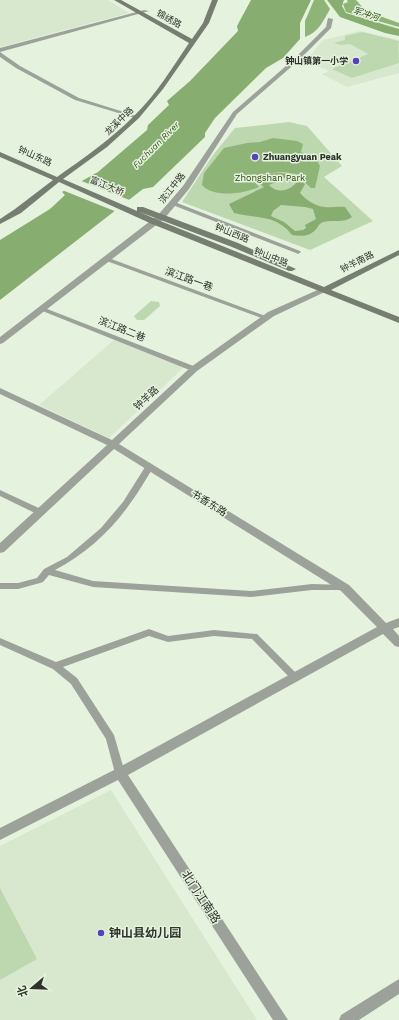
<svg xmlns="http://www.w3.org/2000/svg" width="399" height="1020" font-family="'Work Sans','Noto Sans SC',sans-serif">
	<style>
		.built { fill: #d7e8ce }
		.green { fill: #bdd8ae }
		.forest { fill: #8eb478 }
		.water { fill: #88ad71; fill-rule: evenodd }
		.pier { fill: #e5f2de }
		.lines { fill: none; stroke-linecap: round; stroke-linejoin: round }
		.minor { fill: #9ca29a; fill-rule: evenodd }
		.tertiary { fill: #9ca29a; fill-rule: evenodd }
		.secondary { fill: #767e72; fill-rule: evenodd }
		.poi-dot { fill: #5543ba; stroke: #e5f2de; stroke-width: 1.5 }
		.labels { text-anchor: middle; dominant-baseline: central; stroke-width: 3; stroke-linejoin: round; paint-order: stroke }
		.far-water-label { font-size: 9px; font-style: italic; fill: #305315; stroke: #e5f2de }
		.far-street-label { font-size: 9px; fill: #2d322a; stroke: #e5f2de }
		.far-poi-label { font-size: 9px; font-weight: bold; fill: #2d322a; stroke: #e5f2de; text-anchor: end }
		.far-park-label { font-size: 9px; fill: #264807; stroke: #e5f2de }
		.street-label { font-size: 10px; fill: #2d322a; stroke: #e5f2de }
		.near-street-label { font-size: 12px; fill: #2d322a; stroke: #e5f2de }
		.near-poi-label { font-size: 12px; font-weight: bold; fill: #2d322a; stroke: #e5f2de; text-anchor: start }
	</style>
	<rect width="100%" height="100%" fill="#e5f2de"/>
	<path class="built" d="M0,0h108l21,13 -129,34z
		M360,31l39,9v33l-52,14 -25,-13 7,-3 -14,-6 3,-1 -10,-6 15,-18z
		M114,340l70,27 -75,71 -70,-33z
		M111,790l146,230h-257v-174z"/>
	<path class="green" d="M362,32l37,9 -1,4 1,18 -47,15 -20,-9 36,-15 -18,-10 -9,1 -7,-2 11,-3v-4z
		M289,122l18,4 35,40 -18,11 49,44 -63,29 -128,-48 31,-47 22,-27z
		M151,301l8,1 1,4 -16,14h-7l-3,-4z
		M0,888l37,71 -37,21z"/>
	<path class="forest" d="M314,0h10l6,9c-7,12 -11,23 -25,28v-16z
		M347,0h9l10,11 33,12v4l-53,-15 -3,-8 5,-2z
		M273,138l24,3 6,3 -2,8 16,9 3,5 -5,22h-4l-15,-14 -13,-2 -35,3 11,12c-15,7 -46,11 -57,-2l2,-12 20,-25 23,-5 13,-1z"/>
	<path class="water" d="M251,0h60l-11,23v16l-17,19 -17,10 -51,50 -10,15v4l-52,50 -10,2 -143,111v-60l50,-31 15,-14 -3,-3 36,-20 49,-42 1,-5 21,-20 -2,-4 23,-20 48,-50 -1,-5z
		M327,0h17l-2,6 4,7 53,16v7l-14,-3 -45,-16z
		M281,173l12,2 12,9 -5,9c6,7 15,13 25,14 5,1 13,-1 20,0l7,10c-9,7 -18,2 -28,5 -6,1 -6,7 -11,10 -5,5 -15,4 -21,3 -16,-21 -35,-16 -58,-22l-5,-9 35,-17 -14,-11 8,-2zM287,177l6,1 3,5c-7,8 -19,11 -27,2zM281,205l24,2 8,2 3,10 -11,6 1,3 -3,2 -8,1 -11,-9 -13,-6 2,-5z"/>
	<path class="pier" d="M79,180l53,21 -15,11 -55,-22z"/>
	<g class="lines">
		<path class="minor" d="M172,201l128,50 1,1 -3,2 -2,-1 -126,-49 -1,-1z
			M106,257l162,60 1,1 -3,2 -2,-1 -160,-59v-2z
			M42,307l154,60 2,2 -2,2h-4l-152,-61v-2z
			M150,463l4,3c-8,13 -16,27 -25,39 -19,27 -45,50 -74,65l38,11 158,10 61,-7 33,1 3,1 1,2 -1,2h-36l-61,7 -158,-10 -44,-12 -6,7 -3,1 -22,6h-18v-6h18l19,-5 7,-9 23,-12 34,-29 22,-26 24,-38z
			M0,490l43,20 1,2 -1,2h-6l-37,-18z
			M149,629l19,7 46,-6 43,4 43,43 -2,3 -3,1 -3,-1 -40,-41 -38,-3 -46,6 -19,-6 -86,31 14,11 37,57 11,38 -2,3 -3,1 -3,-1 -2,-3 -9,-34 -35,-55 -18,-15 -53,-24v-7l56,24z"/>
		<path class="tertiary" d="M144,10l5,1 -149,41v-4z
			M328,18l5,1 -2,9 -33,33 -61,53 -48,75 -25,30 -161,124 -3,1v-7l158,-122 25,-29 50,-74 61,-53 32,-32z
			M0,52l20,14 59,32 61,19 -5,1 -60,-18 -59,-32 -16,-11z
			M322,288h3l4,2 -55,26 -77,55 -78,73 230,141 37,38 13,-5v9l-6,2 6,7v11l-4,-1 -12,-12 -255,141 160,245h-15l-155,-240 -118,60v-12l116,-59 261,-142 -36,-36 -227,-142 -110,103 -4,1v-10l107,-98 -107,-51v-6l112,52 79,-73 77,-55z
			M399,979v15l-40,26h-20l2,-5z"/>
		<path class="secondary" d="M114,0h7l71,39 11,-16 9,-23h6l-9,23 -46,66 -24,29 -32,29 -44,32 95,41 166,67 75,-37v5l-68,35 68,27v6l-247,-99 -93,-42 -38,31 -21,11v-5l15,-10 38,-29 -53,-23v-5l57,25c27,-19 54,-38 77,-61 22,-21 38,-48 55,-73z
			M137,207h6l95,36 58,26 -4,2h-3l-57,-24 -95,-36z"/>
	</g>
	<g class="poi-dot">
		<circle cx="356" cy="61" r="4"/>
		<circle cx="255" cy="157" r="4"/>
		<circle cx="101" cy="933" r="4"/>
	</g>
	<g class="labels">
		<g class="far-water-label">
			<text transform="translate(366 14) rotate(18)">军冲河</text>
			<text transform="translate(156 145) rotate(-45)">Fuchuan River</text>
		</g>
		<g class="far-street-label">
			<text transform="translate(169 19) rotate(29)">锦绣路</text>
			<text transform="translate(119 121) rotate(-44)">龙溪中路</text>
			<text transform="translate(35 156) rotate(24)">钟山东路</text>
			<text transform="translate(107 186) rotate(22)">富江大桥</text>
			<text transform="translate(172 188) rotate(-52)">滨江中路</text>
			<text transform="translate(232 233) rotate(22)">钟山西路</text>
			<text transform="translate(271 257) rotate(22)">钟山中路</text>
			<text transform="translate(357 262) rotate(-27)">钟羊南路</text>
		</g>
		<g class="far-poi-label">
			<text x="348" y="61">钟山镇第一小学</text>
			<text x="263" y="157" text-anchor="start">Zhuangyuan Peak</text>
		</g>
		<g class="far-park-label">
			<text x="270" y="178">Zhongshan Park</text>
		</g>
		<g class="street-label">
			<text transform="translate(189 279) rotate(20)">滨江路一巷</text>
			<text transform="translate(122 329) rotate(22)">滨江路二巷</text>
			<text transform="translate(146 398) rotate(-43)">钟羊路</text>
			<text transform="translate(209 503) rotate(32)">书香东路</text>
		</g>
		<g class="near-street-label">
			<text transform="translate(201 897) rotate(57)">北门江南路</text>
		</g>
		<g class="near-poi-label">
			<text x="109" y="933">钟山县幼儿园</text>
		</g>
	</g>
	<g transform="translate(32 988) rotate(251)" stroke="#e5f2de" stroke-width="3" paint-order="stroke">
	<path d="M0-3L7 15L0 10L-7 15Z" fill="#2d322a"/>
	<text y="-6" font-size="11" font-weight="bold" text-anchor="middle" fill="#2d322a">北</text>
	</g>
</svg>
